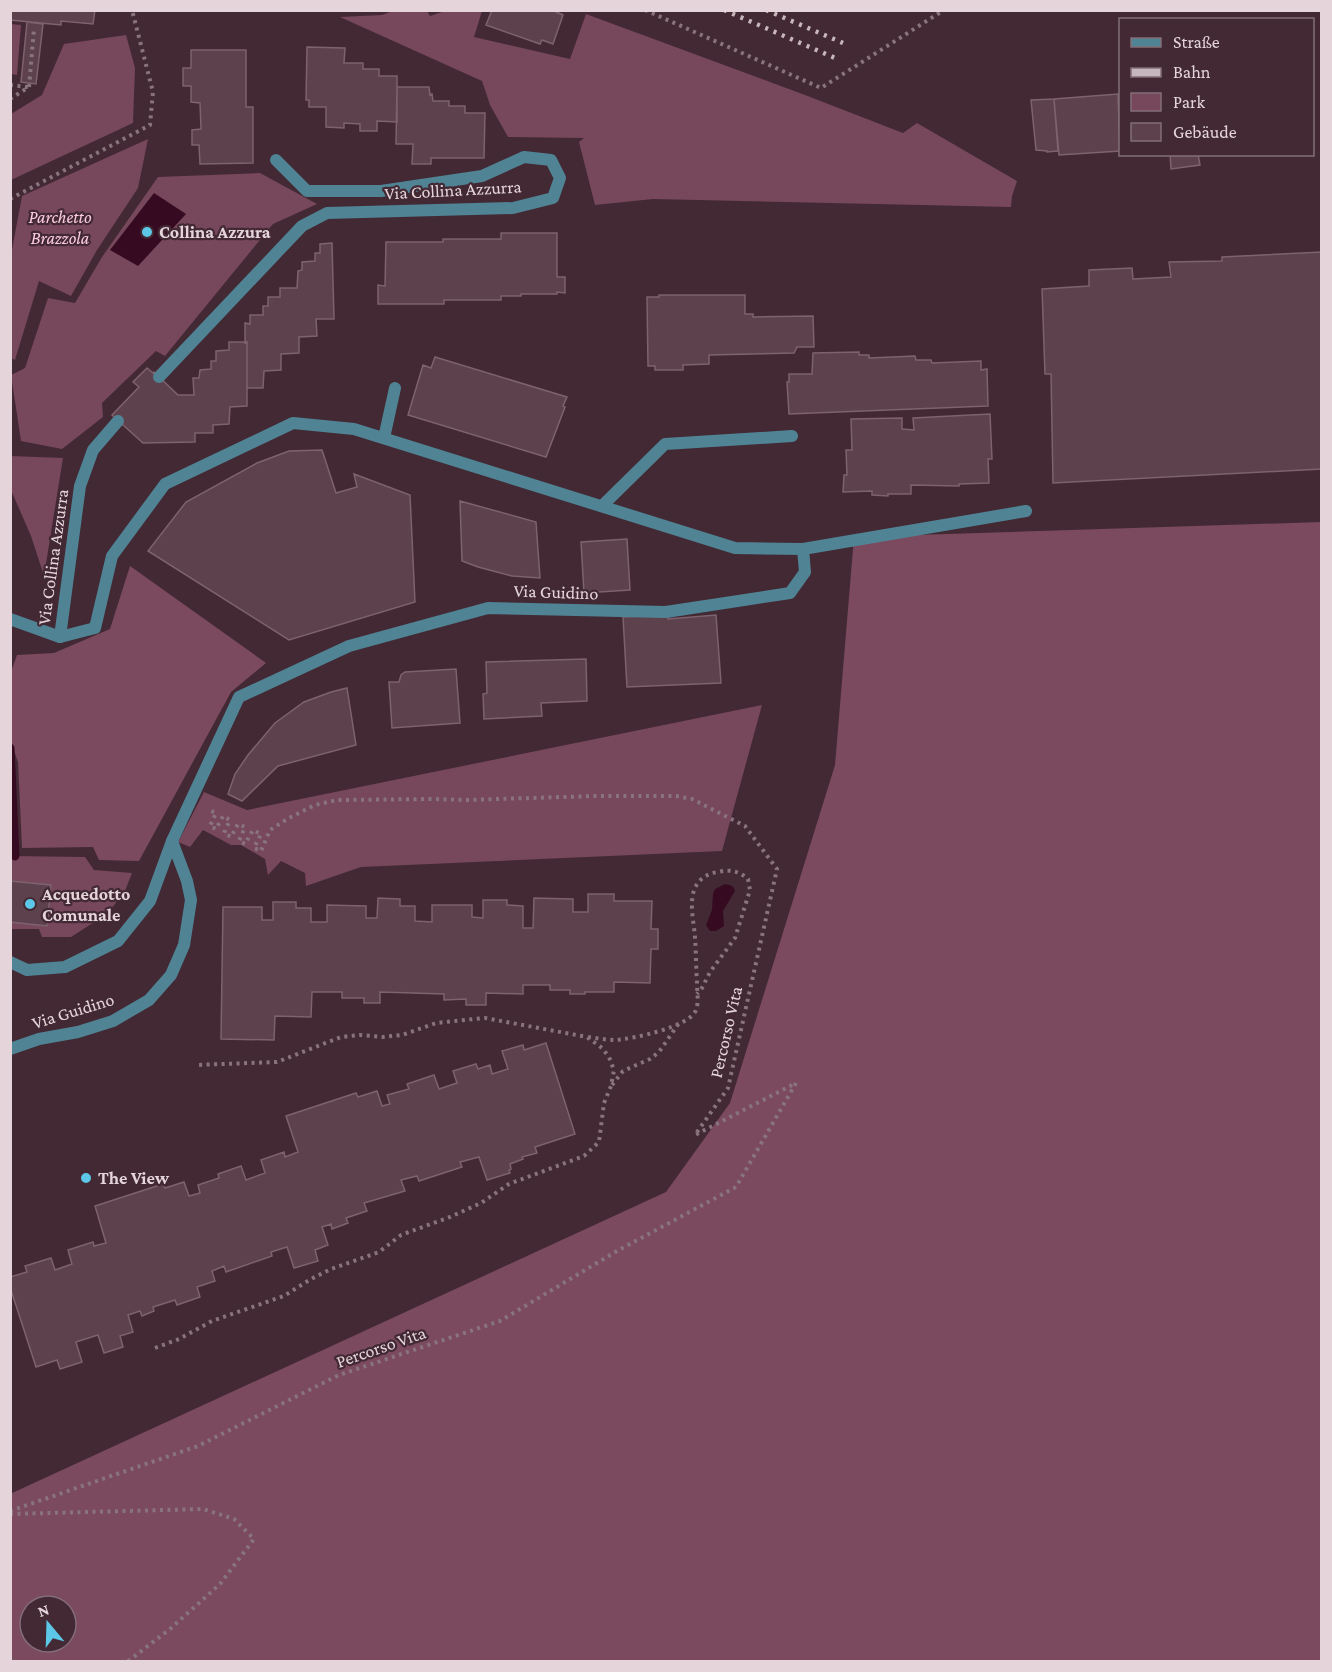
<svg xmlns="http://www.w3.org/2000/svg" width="1332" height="1672" font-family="'Crimson Pro',serif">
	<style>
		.green { fill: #77475c }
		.forest { fill: #7b4a5f; fill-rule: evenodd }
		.water { fill: #360b21 }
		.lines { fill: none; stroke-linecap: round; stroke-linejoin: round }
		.stream { stroke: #360b21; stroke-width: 9 }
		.building { fill: #5d424d; stroke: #7e626d; stroke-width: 1.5 }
		.path { stroke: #89747d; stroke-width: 4; stroke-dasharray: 3 4.5; stroke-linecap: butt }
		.lane { stroke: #508394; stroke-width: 12 }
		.street { stroke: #508394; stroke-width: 12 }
		.rail { stroke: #c8b6bd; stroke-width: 4.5; stroke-dasharray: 3 6; stroke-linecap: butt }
		.poi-dot { fill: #5cc7e7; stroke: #422934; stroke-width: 2 }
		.labels { text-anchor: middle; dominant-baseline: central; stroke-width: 4.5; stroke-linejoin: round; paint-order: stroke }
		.street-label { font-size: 18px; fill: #e5d5db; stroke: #422934 }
		.park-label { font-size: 18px; font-style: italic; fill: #ffcde1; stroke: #422934 }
		.poi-label { font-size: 18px; font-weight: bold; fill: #e5d5db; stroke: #422934; text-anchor: start }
	</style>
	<rect width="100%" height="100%" fill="#422934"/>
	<path class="green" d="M395,10l32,1 3,5 15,-5h37l-8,26 96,22 16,-45 219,81 98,38 14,-10 100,58 -5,15 -1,11 -358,-8 -58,6 -16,-63 5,-4 -76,-1 -18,-32 -8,-24 -142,-64 42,-2z
		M11,24l10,1 -4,50 -6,-1z
		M126,35l9,33 -2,55 -122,57v-66l31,-19 22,-51z
		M148,139l-10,49 -41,62 -26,46 -32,-15 -24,79 -4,-2v-103l11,-59z
		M260,173l57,31 -44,20 -108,132 -9,-5 -54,52 1,14 -41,32 -41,-8 -10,-66 14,-7 23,-70 27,5 27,-46 56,-80z
		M10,456l53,2 -19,118 -13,-40 -20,-46z
		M762,705l-40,146 -361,16 -55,19 -1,-13 -24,-12 -13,14 -3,-16 -24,-14h-10l-28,-15 -13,17 -12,-5 26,-50 43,18z
		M11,856l74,1 9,13 38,3 -7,18 -18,23 -36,23h-29l-3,-8h-28z"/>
	<path class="forest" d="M1321,522v1139h-1310l-1,-167 656,-302 64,-89 105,-338 19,-228zM30,1606h36v36h-36z
		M130,566l136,97 -35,29 -92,169 -40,-1 -6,-13 -71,1 -4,-86 -8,-22 1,-68 6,-17 37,-2 56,-24z"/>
	<path class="water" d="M154,193l32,21 -48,52 -28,-16z
		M725,884c5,1 9,2 10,7l-12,20 1,15 -8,5h-6l-4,-6 6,-15 1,-16 2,-5z"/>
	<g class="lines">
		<path class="stream" d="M10,748l5,108"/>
	</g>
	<path class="building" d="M10,10h85l-2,14 -32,-3v4l-51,-5z
		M492,10h60l11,5 -10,29 -11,-4 -2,4 -54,-19z
		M27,22l16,2 -7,60 -15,-2z
		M307,47l38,1 -1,15h19v6h16v7h18v46l-20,-1v10h-17v-7l-16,-1v5l-18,-1v-20h-17v-7h-3z
		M191,50h55v57h7v56l-53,1 -1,-19h-7v-15l9,-1 -1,-26 -9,-1v-16h-8v-18h8z
		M397,87h32l1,8 2,-1 1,7h16v5h16v7h20l-1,45h-53v6h-19l1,-20h-17z
		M1118,94l2,57 -61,4 -5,-56z
		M1054,99l4,52 -11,1v-1l-11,-1 -5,-50z
		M1170,154h28l2,11 -29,4z
		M501,233h56v44h8v16l-8,-1v2h-36v2h-20v4h-57v4h-66v-19l7,1 1,-44h57v-3h58z
		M332,243l2,76h-18l1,17 -18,1v16l-18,1v16l-17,1 -1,17h-16v-46l-2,1v-20l5,1v-9h13v-9h5v-9h12v-9h17l1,-17 4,-1v-8l13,-1v-8h5v-9z
		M1322,252v217l-269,14 -2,-109h-6l-3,-85 47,-3v-16l43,-2 1,11 38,-2 -2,-15 53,-1v-4z
		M659,295h86v19h8v3l60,-1 1,31h-17l-3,6 -85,2v9l-26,1v5h-28v-4h-7l-1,-69h12z
		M229,342h18v64l-17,1 -1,17 -16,1v8h-18v9l-52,1 -31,-28 27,-28 -6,-5 14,-14 6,5 1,-1 24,23h16l-1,-17h6l1,-8 11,-1v-8h5v-10l13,-1z
		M859,352v3h10v3l46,-2 1,4h15l1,3 49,-2v9l6,-1 1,37 -199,8 -2,-32h2v-8h23l1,-21z
		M435,357l132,40 -4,9 2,1 -19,50 -138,-42 15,-50 8,3z
		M990,414l2,45h-4l1,24 -30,1v2l-48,-1v9h-23v2l-16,-1v-4l-29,1 1,-17h3l-1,-25h6l-1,-31 51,-1v11l12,1 -1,-12z
		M322,450l14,43 21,-6 -3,-13 56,21 5,107 -126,38 -141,-89 38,-49 71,-39 32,-12z
		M460,501l76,21 4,56 -28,-2 -34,-9 -16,-6z
		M627,539l3,51 -46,3 -3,-51z
		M668,614v5l48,-4 5,68 -94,4 -4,-70z
		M586,659l1,42 -46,2 1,13 -58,3 -1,-25 4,-1 -1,-31z
		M456,669l4,54 -68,5 -3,-46h10l2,-7 4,-3z
		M347,688l9,57 -78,21 -36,35 -14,-7 7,-20 13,-19 27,-32 29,-21 27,-10z
		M10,881l41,4 -4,41 -37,-4z
		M588,894h26v7h38l-1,28h7v20h-7l-1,34 -36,-1v10h-29v2h-15v-4h-20v-5h-27v9l-37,-1v12h-20v-6l-22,1v-6l-64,-2v11h-16v-5h-22v-6h-30l-1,25 -36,-1 -1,24 -53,-1 2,-132h39v13h11v-18h23v6h15v14h16v-17l39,1v12h11l1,-20 22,1v7h15v15l17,1v-17h40v12l11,1v-18h24v5l16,1v22h10l1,-30 39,1v13h15z
		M546,1043l29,91 -40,13 2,6 -15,4 1,2 -13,5 1,5 -2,1 1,3 -23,7 -8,-23 -19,5 2,5 -43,14 -2,-5 -16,4 4,11 -41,12 3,8 -21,7 2,5 -16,6 -1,-5 -9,3 6,18 -13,5 3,11 -24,7 -7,-21 -16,5 1,4 -46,16 -2,-6 -12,5 3,10 -18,6 3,10 -23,8 -2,-5 -22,7 1,4 -12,5 -2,-5 -12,4 5,17 -13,4 3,11 -19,6 -6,-18 -22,7 6,20 -22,7 -3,-9 -21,7 -26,-80v-10l17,-5 -2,-6 26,-8 4,12 17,-6 -4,-14 25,-8 1,4 12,-3 -11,-37 68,-22 2,4 19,-6 5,14 11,-3 -2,-8 21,-7 -1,-4 23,-8 5,14 19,-7 -4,-13 23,-8 1,5 13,-5 -12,-36 70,-23 2,4 19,-6 5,15 8,-2 -3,-9 22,-6 -2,-5 27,-9 5,14 18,-6 -4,-12 23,-7 2,5 12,-4 2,9 16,-5 -6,-18 21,-6 1,5z"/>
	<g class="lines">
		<path class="path" d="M645,10l176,78 123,-78
			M10,85l18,2
			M10,99l19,-12 5,-58
			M10,199l140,-74 3,-33 -21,-82
			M588,1037c9,1 18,3 27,3 17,-1 75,-13 81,-30 3,-7 1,-19 1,-27 -1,-15 -1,-31 -2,-46 -1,-15 -7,-37 1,-51 4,-8 13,-13 22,-14 12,-3 21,-1 30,7l2,11 -15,48 -25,34 -8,16 -5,6
			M612,1085l11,-14 27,-12 9,-7 20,-29
			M155,1348l24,-9 33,-18 72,-25 27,-17 20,-10 48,-17 22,-17 49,-18 31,-14 28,-19 75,-28 15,-14 5,-39 7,-17 3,-16 -5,-13 -7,-9 -15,-11 -102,-19 -49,5 -34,12 -19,2 -23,-2 -19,2 -64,25 -81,3
			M10,1511l188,-65 141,-71 161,-54 117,-70 119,-64 60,-104 -101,52 33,-47 49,-219 -32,-43 -53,-27 -16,-3h-81l-129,4 -32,-1 -97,1 -22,5 -26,13 -19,12 -9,21 -7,-3 7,-14 -8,-4 -8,14 -6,-3 6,-14 -7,-3 -7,13 -7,-4 6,-13 -7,-4 -7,13 -6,-3 6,-13 -7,-3
			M10,1514l193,-5 31,10 20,20 -34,45 -50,45 -43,33"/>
		<path class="lane" d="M159,377l143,-151 25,-13 186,-5 40,-10 7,-20 -9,-18 -27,-3 -42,19 -101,15h-74l-31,-31
			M602,506l63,-62 127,-8
			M60,637l20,-151 13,-36 25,-29
			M10,1049l29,-10 39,-7 35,-11 36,-21 22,-25 13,-30 7,-45 -4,-19 -15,-40"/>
		<path class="street" d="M384,438l11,-50
			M803,549l223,-38
			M10,619l50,18 35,-9 17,-72 53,-72 128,-61 61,6 381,119 68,1 2,23 -15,21 -124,19 -178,-4 -139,38 -110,51 -67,144 -22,60 -32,40 -53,26 -38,3 -17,-8"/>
		<path class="rail" d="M724,10l111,48
			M766,10l77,33"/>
	</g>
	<g class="poi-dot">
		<circle cx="147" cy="232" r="6"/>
		<circle cx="30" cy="904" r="6"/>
		<circle cx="86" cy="1178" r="6"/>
	</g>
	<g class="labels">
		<g class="street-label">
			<text transform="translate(453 190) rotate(-3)">Via Collina Azzurra</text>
			<text transform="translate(53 557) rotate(-82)">Via Collina Azzurra</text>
			<text transform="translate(556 592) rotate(2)">Via Guidino</text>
			<text transform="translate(73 1011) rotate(-17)">Via Guidino</text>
			<text transform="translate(726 1032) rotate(-77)">Percorso Vita</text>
			<text transform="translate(381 1347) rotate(-19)">Percorso Vita</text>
		</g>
		<g class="park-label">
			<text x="60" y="217">Parchetto<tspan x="60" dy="21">Brazzola</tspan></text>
		</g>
		<g class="poi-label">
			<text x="159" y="232">Collina Azzura</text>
			<text x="42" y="894">Acquedotto<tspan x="42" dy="21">Comunale</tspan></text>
			<text x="98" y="1178">The View</text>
		</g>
	</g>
	<rect width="1332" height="1672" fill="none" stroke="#e5d5db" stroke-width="24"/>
	<rect x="1119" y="18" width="195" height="138" fill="#422934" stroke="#836e77" stroke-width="1.5"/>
	<rect x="1131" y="38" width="30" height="9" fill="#508394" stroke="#836e77" stroke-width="1.5"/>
	<text x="1173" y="48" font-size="18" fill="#e5d5db">Straße</text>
	<rect x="1131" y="68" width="30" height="9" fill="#c8b6bd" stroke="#836e77" stroke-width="1.5"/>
	<text x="1173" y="78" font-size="18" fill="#e5d5db">Bahn</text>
	<rect x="1131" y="93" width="30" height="18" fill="#77475c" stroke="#836e77" stroke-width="1.5"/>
	<text x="1173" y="108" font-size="18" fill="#e5d5db">Park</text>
	<rect x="1131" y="123" width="30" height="18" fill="#5d424d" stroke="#836e77" stroke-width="1.5"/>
	<text x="1173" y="138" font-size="18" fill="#e5d5db">Gebäude</text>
	<g transform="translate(48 1624) rotate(341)"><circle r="28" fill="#422934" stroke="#836e77" stroke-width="1.5"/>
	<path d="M0-4.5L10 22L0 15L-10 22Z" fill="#5cc7e7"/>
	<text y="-9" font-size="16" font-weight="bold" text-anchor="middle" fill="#e5d5db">N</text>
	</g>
</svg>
